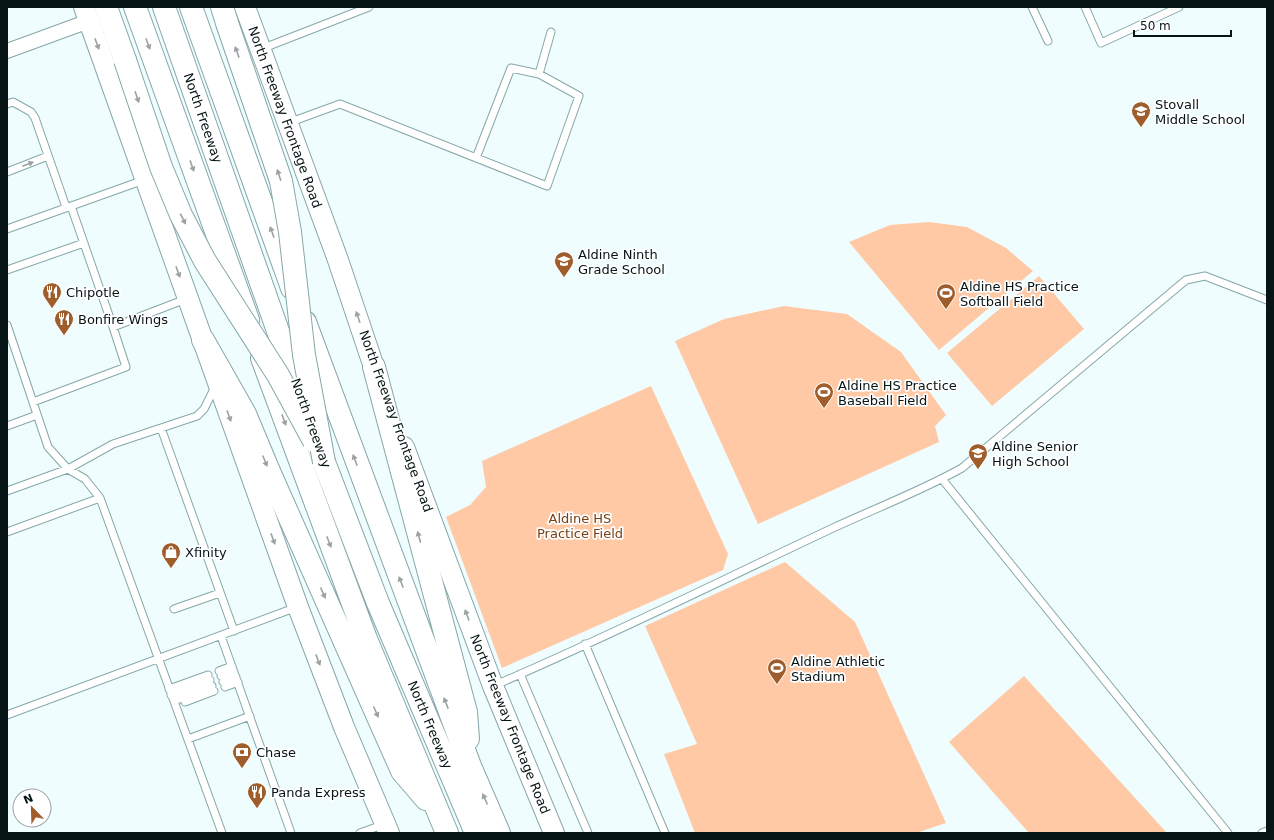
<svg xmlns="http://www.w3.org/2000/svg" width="1274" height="840" font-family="'DejaVu Sans',sans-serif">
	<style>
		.green { fill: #ffc9a6 }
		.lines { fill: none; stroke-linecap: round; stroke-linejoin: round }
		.lane-casing { stroke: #85a7a9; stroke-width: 9 }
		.street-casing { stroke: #85a7a9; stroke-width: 16 }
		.secondary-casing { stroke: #85a7a9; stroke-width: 22 }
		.highway-casing { stroke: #85a7a9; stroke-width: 24 }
		.lane { stroke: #fff; stroke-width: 7 }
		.street { stroke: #fff; stroke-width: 14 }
		.secondary { stroke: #fff; stroke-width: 20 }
		.highway { stroke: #fff; stroke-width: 22 }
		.highway-bridge-casing { stroke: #85a7a9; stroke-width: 24; stroke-linecap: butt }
		.highway-bridge { stroke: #fff; stroke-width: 22 }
		.oneway { fill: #9ca1a1 }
		.labels { text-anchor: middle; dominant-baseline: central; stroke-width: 3.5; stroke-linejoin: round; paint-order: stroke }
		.poi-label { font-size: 13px; fill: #071415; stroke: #fff; text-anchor: start }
		.street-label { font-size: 13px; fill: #071415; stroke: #fff }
		.park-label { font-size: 13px; fill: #784014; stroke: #fff }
	</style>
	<rect width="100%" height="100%" fill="#effdfe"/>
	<path class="green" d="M929,222l38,5 39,21 27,23 -94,79 -90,-108 41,-17z
		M1039,276l45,53 -92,77 -45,-53z
		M784,306l63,8 54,38 45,63 -11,11 4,16 -181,82 -83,-183 49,-22z
		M651,386l77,168 -5,16 -221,98 -56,-151 24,-12 16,-18 -4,-26z
		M785,562l70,60 91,201 -30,10h-221l-31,-79 33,-10 -52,-118z
		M1024,676l143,157h-138l-80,-91z"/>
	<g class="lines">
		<g class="lane-casing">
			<path id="lane" d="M1032,7l16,34
				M1085,7l16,36 78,-36
				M261,49l108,-42
				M539,74l12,-42
				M7,104l6,-2 18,10 4,6 31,89
				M288,123l52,-19 207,82 32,-90 -40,-22 -28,-6 -35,90
				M7,172l41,-16
				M71,206l42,121 73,-28
				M7,229l137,-49
				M7,270l77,-27
				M7,325l41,122 20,22 17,10 15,19 122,335
				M33,402l93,-35 -13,-40
				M7,426l30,-11
				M161,428l73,203
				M942,479l286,354
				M7,491l61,-22 45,-25 84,-28 7,-7 11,-22
				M7,532l93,-34
				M174,609l46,-16
				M221,636l70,197
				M585,644l80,189
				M219,671l13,-5
				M520,674l68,159
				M221,676l13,-4
				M223,682l13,-5
				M493,686c115,-49 227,-105 340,-158 43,-20 88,-37 129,-60l224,-188 19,-4 62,24
				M225,687l13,-5
				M169,689l39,-14
				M171,695l39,-15
				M174,701l38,-15
				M185,702l29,-11
				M7,715l290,-108
				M188,739l62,-23
				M360,833l25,-9
				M1262,833l5,-2"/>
		</g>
		<g class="street-casing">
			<path id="street" d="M7,51l82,-30"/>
		</g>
		<g class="secondary-casing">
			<path id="secondary" d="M84,7l214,600 46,120 45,106
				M245,7l93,253 41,122
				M404,447l89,239 61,147"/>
		</g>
		<g class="highway-casing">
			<path id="highway" d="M106,7l19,53
				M135,7l113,313
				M164,7l160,455 54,141 98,230
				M191,7l101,281
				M222,7l5,16
				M305,322l165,444 29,67
				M203,340l42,74 23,55 134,302 24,28
				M262,358l104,281 81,194
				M374,367l92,345 2,27"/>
		</g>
		<use href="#lane" class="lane"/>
		<use href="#street" class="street"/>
		<use href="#secondary" class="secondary"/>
		<use href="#highway" class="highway"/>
		<g class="highway-bridge-casing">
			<path id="highway-bridge" d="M227,23l54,158 9,51 14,123 20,107
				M125,60l36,107 20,48 24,46 73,114 36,66"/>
		</g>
		<use href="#highway-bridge" class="highway-bridge"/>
	</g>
	<defs><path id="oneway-solid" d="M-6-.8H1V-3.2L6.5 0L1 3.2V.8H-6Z"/></defs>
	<g class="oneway">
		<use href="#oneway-solid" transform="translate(97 44) rotate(70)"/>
		<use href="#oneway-solid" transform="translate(148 44) rotate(70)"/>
		<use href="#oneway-solid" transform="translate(237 52) rotate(-110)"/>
		<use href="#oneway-solid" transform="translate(137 97) rotate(71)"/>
		<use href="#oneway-solid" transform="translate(28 164) rotate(-21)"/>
		<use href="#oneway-solid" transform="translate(192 166) rotate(70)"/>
		<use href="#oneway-solid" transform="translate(279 175) rotate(-108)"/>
		<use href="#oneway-solid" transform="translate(183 219) rotate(63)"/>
		<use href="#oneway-solid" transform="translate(272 232) rotate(-110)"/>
		<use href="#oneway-solid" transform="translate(178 272) rotate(70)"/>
		<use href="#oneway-solid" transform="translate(358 317) rotate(-109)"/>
		<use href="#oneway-solid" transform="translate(229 416) rotate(70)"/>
		<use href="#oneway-solid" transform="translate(284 420) rotate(70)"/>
		<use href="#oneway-solid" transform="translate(355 460) rotate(-111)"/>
		<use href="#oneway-solid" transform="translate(265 461) rotate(68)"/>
		<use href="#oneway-solid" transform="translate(419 537) rotate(-105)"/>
		<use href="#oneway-solid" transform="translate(273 539) rotate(70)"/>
		<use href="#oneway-solid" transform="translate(329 542) rotate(69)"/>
		<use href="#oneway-solid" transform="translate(401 582) rotate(-111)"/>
		<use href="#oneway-solid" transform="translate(323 593) rotate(66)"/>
		<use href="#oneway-solid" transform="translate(467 615) rotate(-110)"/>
		<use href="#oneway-solid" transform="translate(318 660) rotate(69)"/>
		<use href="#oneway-solid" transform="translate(446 703) rotate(-111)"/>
		<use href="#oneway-solid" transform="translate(376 712) rotate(66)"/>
		<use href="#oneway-solid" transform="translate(485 799) rotate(-114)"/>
	</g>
	<defs>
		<g id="school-pin" transform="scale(1)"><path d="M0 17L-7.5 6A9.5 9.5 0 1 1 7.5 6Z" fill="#a05d2c" stroke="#fff"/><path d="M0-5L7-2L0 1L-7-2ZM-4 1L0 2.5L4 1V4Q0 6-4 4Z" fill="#fff"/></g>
		<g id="restaurant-pin" transform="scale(1)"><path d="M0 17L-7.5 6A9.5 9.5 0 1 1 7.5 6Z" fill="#a05d2c" stroke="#fff"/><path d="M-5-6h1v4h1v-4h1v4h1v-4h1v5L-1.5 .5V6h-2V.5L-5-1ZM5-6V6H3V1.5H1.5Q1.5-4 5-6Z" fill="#fff"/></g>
		<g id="stadium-pin" transform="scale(1)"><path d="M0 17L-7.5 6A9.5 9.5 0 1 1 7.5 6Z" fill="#a05d2c" stroke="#fff"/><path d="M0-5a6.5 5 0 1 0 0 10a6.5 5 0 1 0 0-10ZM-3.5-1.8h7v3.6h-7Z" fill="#fff"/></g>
		<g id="shop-pin" transform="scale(1)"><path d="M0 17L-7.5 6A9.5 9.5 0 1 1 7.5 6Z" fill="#a05d2c" stroke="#fff"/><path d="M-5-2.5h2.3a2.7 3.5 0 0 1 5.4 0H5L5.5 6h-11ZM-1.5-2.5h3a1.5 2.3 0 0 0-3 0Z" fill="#fff"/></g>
		<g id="bank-pin" transform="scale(1)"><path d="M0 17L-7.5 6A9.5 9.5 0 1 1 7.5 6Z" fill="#a05d2c" stroke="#fff"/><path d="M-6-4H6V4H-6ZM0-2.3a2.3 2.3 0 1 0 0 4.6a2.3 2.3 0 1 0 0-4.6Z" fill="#fff"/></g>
	</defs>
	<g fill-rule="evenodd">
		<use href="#school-pin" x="1141" y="111"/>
		<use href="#school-pin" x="564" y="261"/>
		<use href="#restaurant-pin" x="52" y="292"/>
		<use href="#stadium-pin" x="946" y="293"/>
		<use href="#restaurant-pin" x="64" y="319"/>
		<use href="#stadium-pin" x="824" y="392"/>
		<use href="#school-pin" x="978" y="453"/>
		<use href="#shop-pin" x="171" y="552"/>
		<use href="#stadium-pin" x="777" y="668"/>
		<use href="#bank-pin" x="242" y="752"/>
		<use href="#restaurant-pin" x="257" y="792"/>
	</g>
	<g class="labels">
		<g class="poi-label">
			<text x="1155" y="104">Stovall<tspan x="1155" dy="15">Middle School</tspan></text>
			<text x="578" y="254">Aldine Ninth<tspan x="578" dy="15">Grade School</tspan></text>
			<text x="960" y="286">Aldine HS Practice<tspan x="960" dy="15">Softball Field</tspan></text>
			<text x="66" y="292">Chipotle</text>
			<text x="78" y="319">Bonfire Wings</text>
			<text x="838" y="385">Aldine HS Practice<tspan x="838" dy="15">Baseball Field</tspan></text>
			<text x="992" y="446">Aldine Senior<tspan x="992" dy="15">High School</tspan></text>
			<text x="185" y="552">Xfinity</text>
			<text x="791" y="661">Aldine Athletic<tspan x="791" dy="15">Stadium</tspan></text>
			<text x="256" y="752">Chase</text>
			<text x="271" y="792">Panda Express</text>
		</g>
		<g class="street-label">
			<text transform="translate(285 117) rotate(70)">North Freeway Frontage Road</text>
			<text transform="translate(203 118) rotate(71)">North Freeway</text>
			<text transform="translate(396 421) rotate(70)">North Freeway Frontage Road</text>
			<text transform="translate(311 423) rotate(70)">North Freeway</text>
			<text transform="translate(510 724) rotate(68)">North Freeway Frontage Road</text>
			<text transform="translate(430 725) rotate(67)">North Freeway</text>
		</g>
		<g class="park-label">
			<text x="580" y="518">Aldine HS<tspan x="580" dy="15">Practice Field</tspan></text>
		</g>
	</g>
	<rect width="1274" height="840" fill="none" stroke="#071415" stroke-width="16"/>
	<g transform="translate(32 808) rotate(337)"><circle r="19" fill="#ffffff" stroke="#9ca1a1"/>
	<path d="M0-3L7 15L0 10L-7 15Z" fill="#a05d2c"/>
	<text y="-6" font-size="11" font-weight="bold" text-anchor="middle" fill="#071415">N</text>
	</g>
	<path d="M1134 30v6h97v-6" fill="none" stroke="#071415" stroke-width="2"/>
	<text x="1140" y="30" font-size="12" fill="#071415" stroke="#ffffff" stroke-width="3" paint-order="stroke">50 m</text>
</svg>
